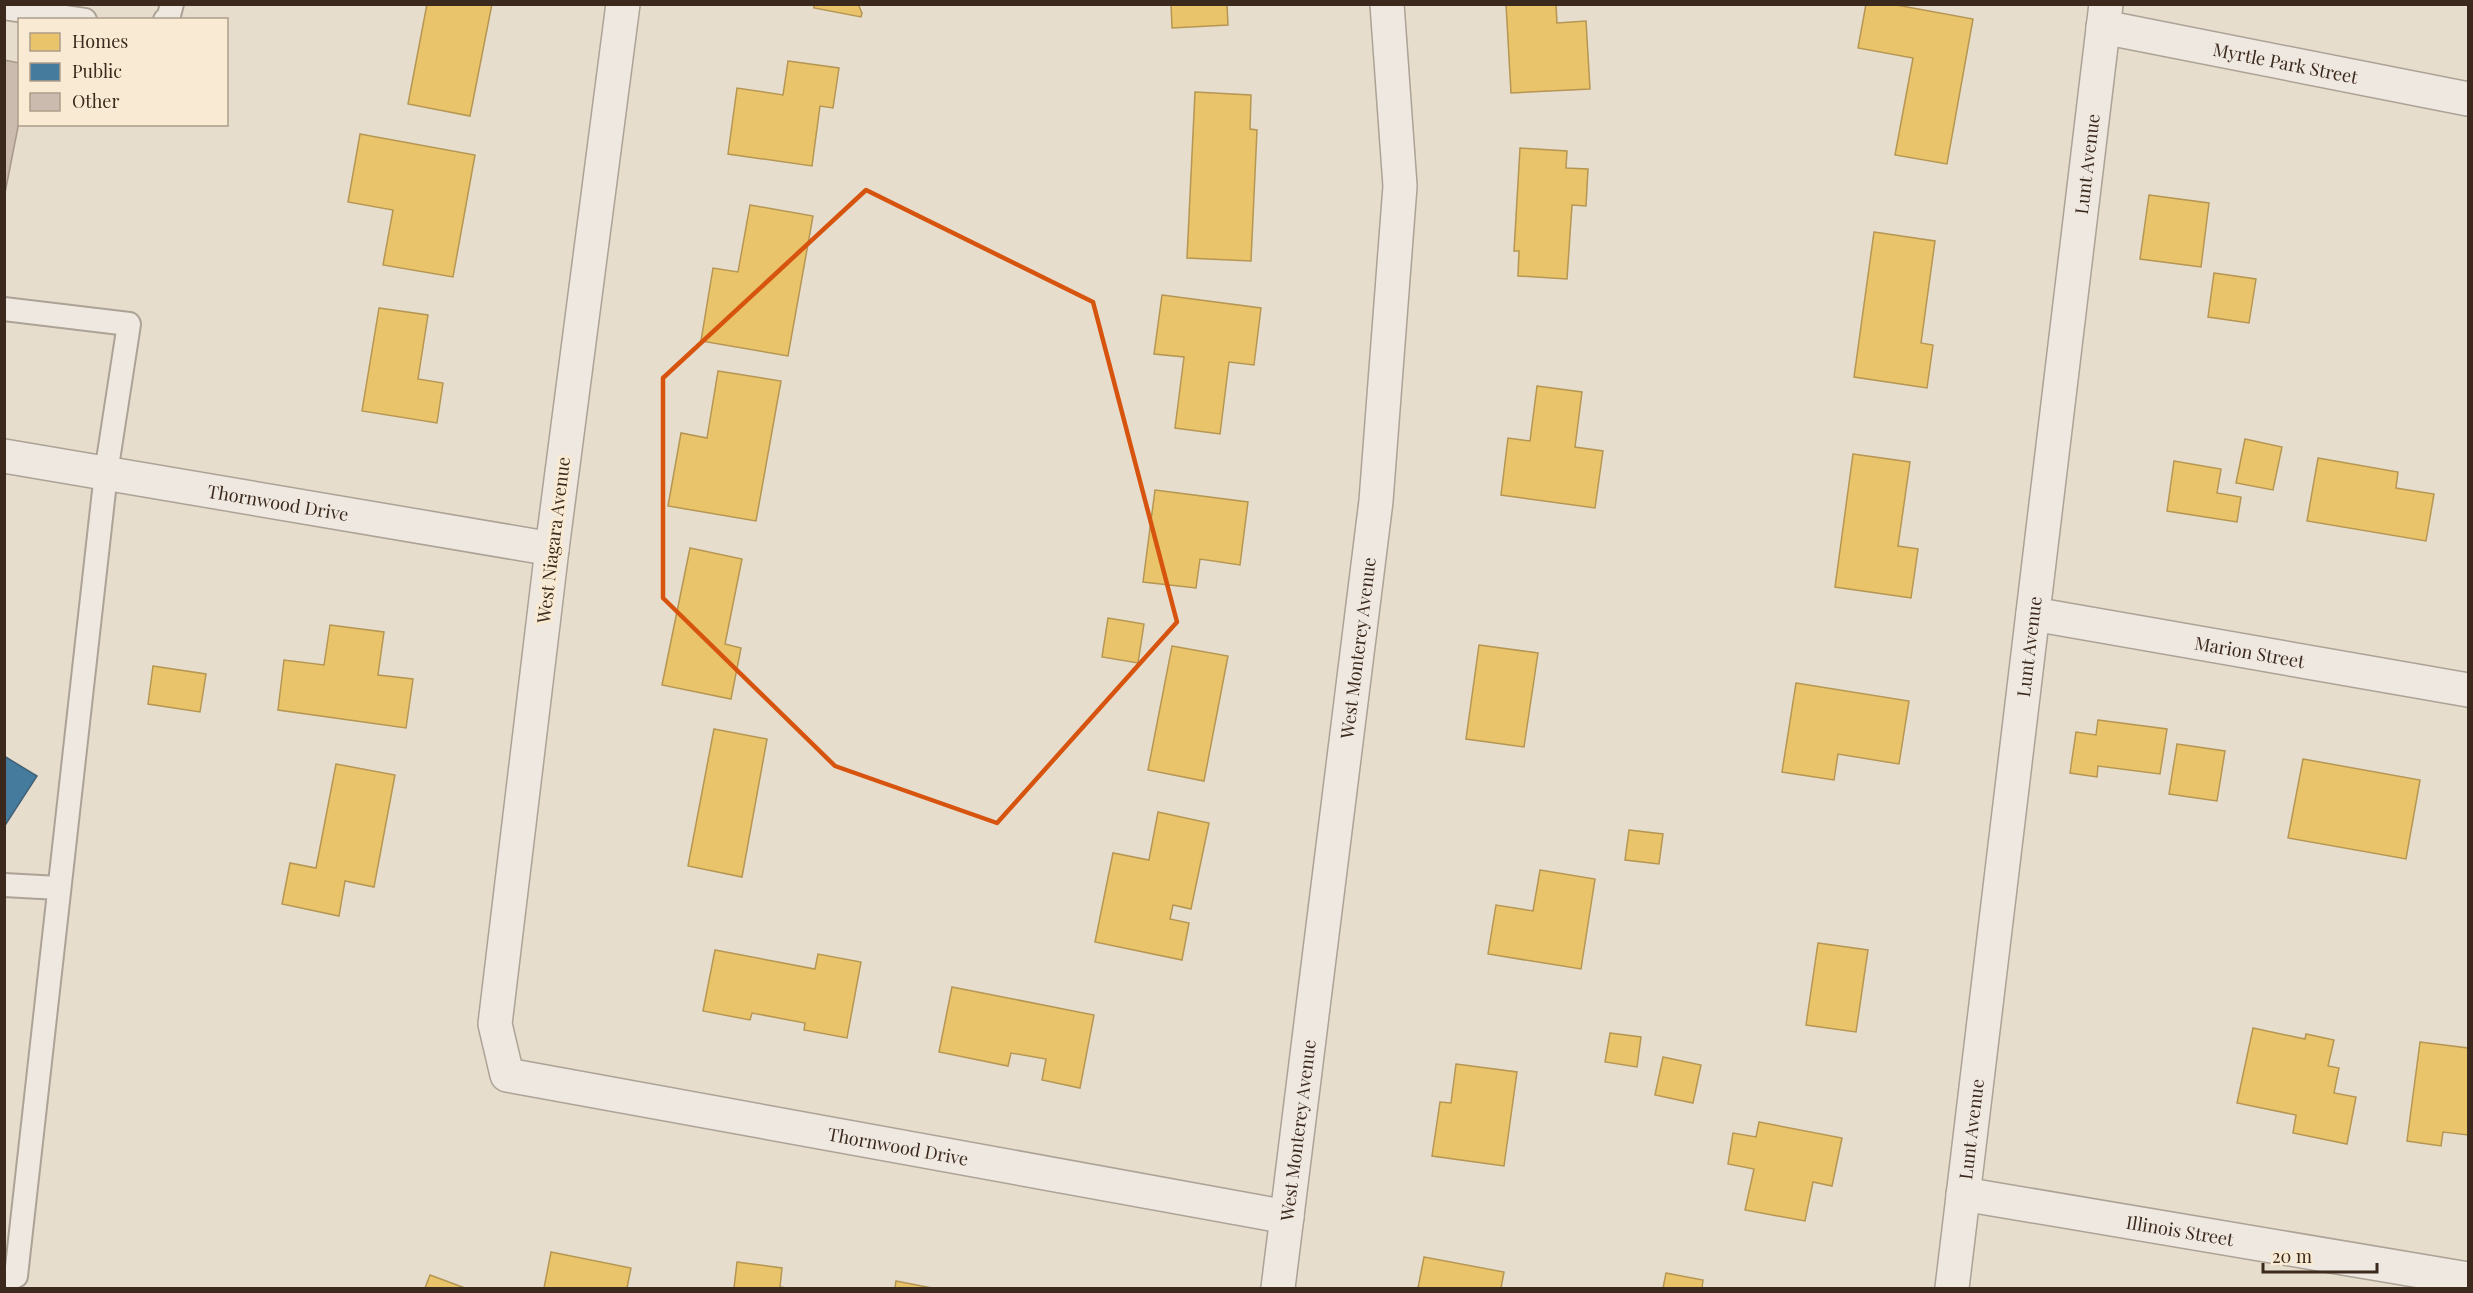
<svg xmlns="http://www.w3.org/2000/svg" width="2473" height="1293" font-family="'Playfair Display',serif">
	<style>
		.homes { fill: #e9c46a; stroke: #b59653; stroke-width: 1.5 }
		.public { fill: #457b9d; stroke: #426277; stroke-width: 1.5 }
		.building { fill: #cbbaae; stroke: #a8988c; stroke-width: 1.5 }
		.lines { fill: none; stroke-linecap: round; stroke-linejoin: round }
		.service-casing { stroke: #aca296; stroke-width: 26 }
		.minor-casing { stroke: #aca296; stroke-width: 36 }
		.service { stroke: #eee8e0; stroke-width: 22 }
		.minor { stroke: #eee8e0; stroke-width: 33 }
		.marked { fill: none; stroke: #d7540e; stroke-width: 4.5; stroke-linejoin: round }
		.labels { text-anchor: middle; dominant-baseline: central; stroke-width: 6; stroke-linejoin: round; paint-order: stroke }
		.street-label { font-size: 18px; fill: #3c291d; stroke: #f8ead3 }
	</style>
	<rect width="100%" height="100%" fill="#e7ddcd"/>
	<path class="homes" d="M427,4h65l-22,112 -62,-12z
		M814,4h44l4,9 -1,4 -47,-9z
		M1171,4h56l1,21 -56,3z
		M1506,4h50l1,19 29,-2 4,68 -79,4z
		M1866,4h25l82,15 -26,145 -52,-9 18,-97 -55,-10z
		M788,61l51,7 -6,40 -13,-2 -8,60 -84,-12 9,-66 46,7z
		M1195,92l56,3 -1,34 7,1 -6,131 -64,-3z
		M360,134l115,21 -22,122 -70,-12 10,-55 -45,-8z
		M1520,148l47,3 -1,17 22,1 -2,37 -14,-1 -5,74 -49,-3 1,-25h-5z
		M2149,195l60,8 -8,64 -61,-8z
		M750,205l63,11 -25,140 -87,-15 12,-73 25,4z
		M1874,232l61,9 -14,102 12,2 -6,43 -73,-11z
		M2214,273l42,6 -7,44 -41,-6z
		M1162,295l99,13 -7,57 -25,-3 -9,72 -45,-6 9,-71 -30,-3z
		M379,308l49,7 -10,64 25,4 -6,40 -75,-12z
		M718,371l63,10 -25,140 -88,-15 13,-73 26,5z
		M1537,386l45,6 -7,55 28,4 -8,57 -94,-13 7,-57 22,3z
		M2245,439l37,8 -9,43 -37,-7z
		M1853,454l57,8 -12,84 20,3 -7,49 -76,-11z
		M2318,458l80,14 -2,16 38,6 -8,47 -119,-20z
		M2174,461l47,8 -4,24 24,4 -4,25 -70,-11z
		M1155,490l93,12 -8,63 -40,-6 -4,29 -53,-6z
		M690,548l52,11 -17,85 16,4 -10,51 -69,-14z
		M1108,618l36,6 -6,39 -36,-6z
		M330,625l54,7 -6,43 35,4 -7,49 -128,-18 6,-50 40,5z
		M1479,645l59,8 -14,94 -58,-8z
		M1172,646l56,10 -24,125 -56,-11z
		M153,666l53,8 -6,38 -52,-8z
		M1796,683l113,18 -10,63 -61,-10 -4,26 -52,-8z
		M2098,720l69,9 -7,45 -62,-8 -1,11 -27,-4 6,-41 20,3z
		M714,729l53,10 -25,138 -54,-11z
		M2177,744l48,7 -8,50 -48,-7z
		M2303,759l117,21 -14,79 -118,-21z
		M336,764l59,11 -21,112 -29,-6 -6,35 -57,-12 8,-41 26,5z
		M1158,812l51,11 -18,86 -18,-4 -3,14 19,4 -7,37 -87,-18 18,-89 36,7z
		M1629,830l34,4 -4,30 -34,-4z
		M1540,870l55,9 -14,90 -93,-15 8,-49 37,6z
		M1818,943l50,7 -12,82 -50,-7z
		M715,950l100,19 3,-15 43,8 -14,76 -43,-8 1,-7 -53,-10 -2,7 -47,-9z
		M952,987l142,28 -14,73 -38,-8 4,-21 -35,-6 -3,13 -69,-14z
		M2253,1028l52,11 1,-5 28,6 -6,26 11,2 -5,25 22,4 -9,47 -54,-11 3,-18 -59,-12z
		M1610,1033l31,4 -4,30 -32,-5z
		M2420,1042l48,6v87l-25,-3 -2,14 -34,-5z
		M1663,1057l38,8 -8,38 -38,-8z
		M1456,1064l61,8 -13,94 -72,-10 8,-54 11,1z
		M1759,1122l83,16 -10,48 -19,-4 -8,39 -60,-11 9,-41 -26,-5 5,-31 23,4z
		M551,1252l80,16 -4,20h-83z
		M1424,1257l80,15 -3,16h-83z
		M737,1262l45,6 -2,19 7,1h-53z
		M1666,1273l37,7 -1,8h-39z
		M430,1275l35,13h-40z
		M896,1281l36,7h-37z"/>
	<path class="public" d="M4,756l33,20 -33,51z"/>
	<path class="building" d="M4,60l16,3v54l-16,81z"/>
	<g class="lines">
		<g class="service-casing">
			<path id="service" d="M4,8l81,12
				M165,20l3,-1 4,-15
				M4,309l125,15 -23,149 -90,803 -12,6
				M4,885l55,3"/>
		</g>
		<g class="minor-casing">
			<g id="minor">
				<path id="s1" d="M623,4l-71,545 -57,475 12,51 780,142"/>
				<path id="s2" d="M2103,27l365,72"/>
				<path id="s3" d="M4,456l548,93"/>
				<path id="s4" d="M2033,614l435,76"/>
				<path id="s5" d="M1963,1194l505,85"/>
				<path id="s6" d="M1278,1288l98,-787 24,-315 -13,-182"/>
				<path id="s7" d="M1952,1288l154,-1284"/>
			</g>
		</g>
		<use href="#service" class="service"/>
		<use href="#minor" class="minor"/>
	</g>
	<path class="marked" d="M866,190l227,112 84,320 -180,201 -162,-57 -172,-168v-220z"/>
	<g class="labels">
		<g class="street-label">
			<text stroke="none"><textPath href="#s2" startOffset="186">Myrtle Park Street</textPath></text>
			<text stroke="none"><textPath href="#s7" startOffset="1132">Lunt Avenue</textPath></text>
			<text stroke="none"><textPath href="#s3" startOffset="278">Thornwood Drive</textPath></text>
			<text transform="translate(553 540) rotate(-83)">West Niagara Avenue</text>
			<text stroke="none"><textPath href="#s7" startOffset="646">Lunt Avenue</textPath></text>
			<text stroke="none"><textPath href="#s6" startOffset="645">West Monterey Avenue</textPath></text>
			<text stroke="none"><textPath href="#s4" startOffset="220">Marion Street</textPath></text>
			<text stroke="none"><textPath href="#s7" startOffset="160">Lunt Avenue</textPath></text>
			<text stroke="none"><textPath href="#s6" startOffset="159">West Monterey Avenue</textPath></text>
			<text stroke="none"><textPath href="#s1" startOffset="1478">Thornwood Drive</textPath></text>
			<text stroke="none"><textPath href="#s5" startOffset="220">Illinois Street</textPath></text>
		</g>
	</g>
	<rect width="2473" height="1293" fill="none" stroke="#3c291d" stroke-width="12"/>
	<rect x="18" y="18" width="210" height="108" fill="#f8ead3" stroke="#ad9d8a" stroke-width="1.5"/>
	<rect x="30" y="33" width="30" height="18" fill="#e9c46a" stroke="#ad9d8a" stroke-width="1.5"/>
	<text x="72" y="48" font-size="18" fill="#3c291d">Homes</text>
	<rect x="30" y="63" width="30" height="18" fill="#457b9d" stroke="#ad9d8a" stroke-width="1.5"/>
	<text x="72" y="78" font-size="18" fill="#3c291d">Public</text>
	<rect x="30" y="93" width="30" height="18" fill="#cbbaae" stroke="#ad9d8a" stroke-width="1.5"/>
	<text x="72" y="108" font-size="18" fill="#3c291d">Other</text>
	<path d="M2263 1263v9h114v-9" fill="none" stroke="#3c291d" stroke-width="3"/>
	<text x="2272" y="1263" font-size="18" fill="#3c291d" stroke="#f8ead3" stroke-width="4.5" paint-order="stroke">20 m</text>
</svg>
